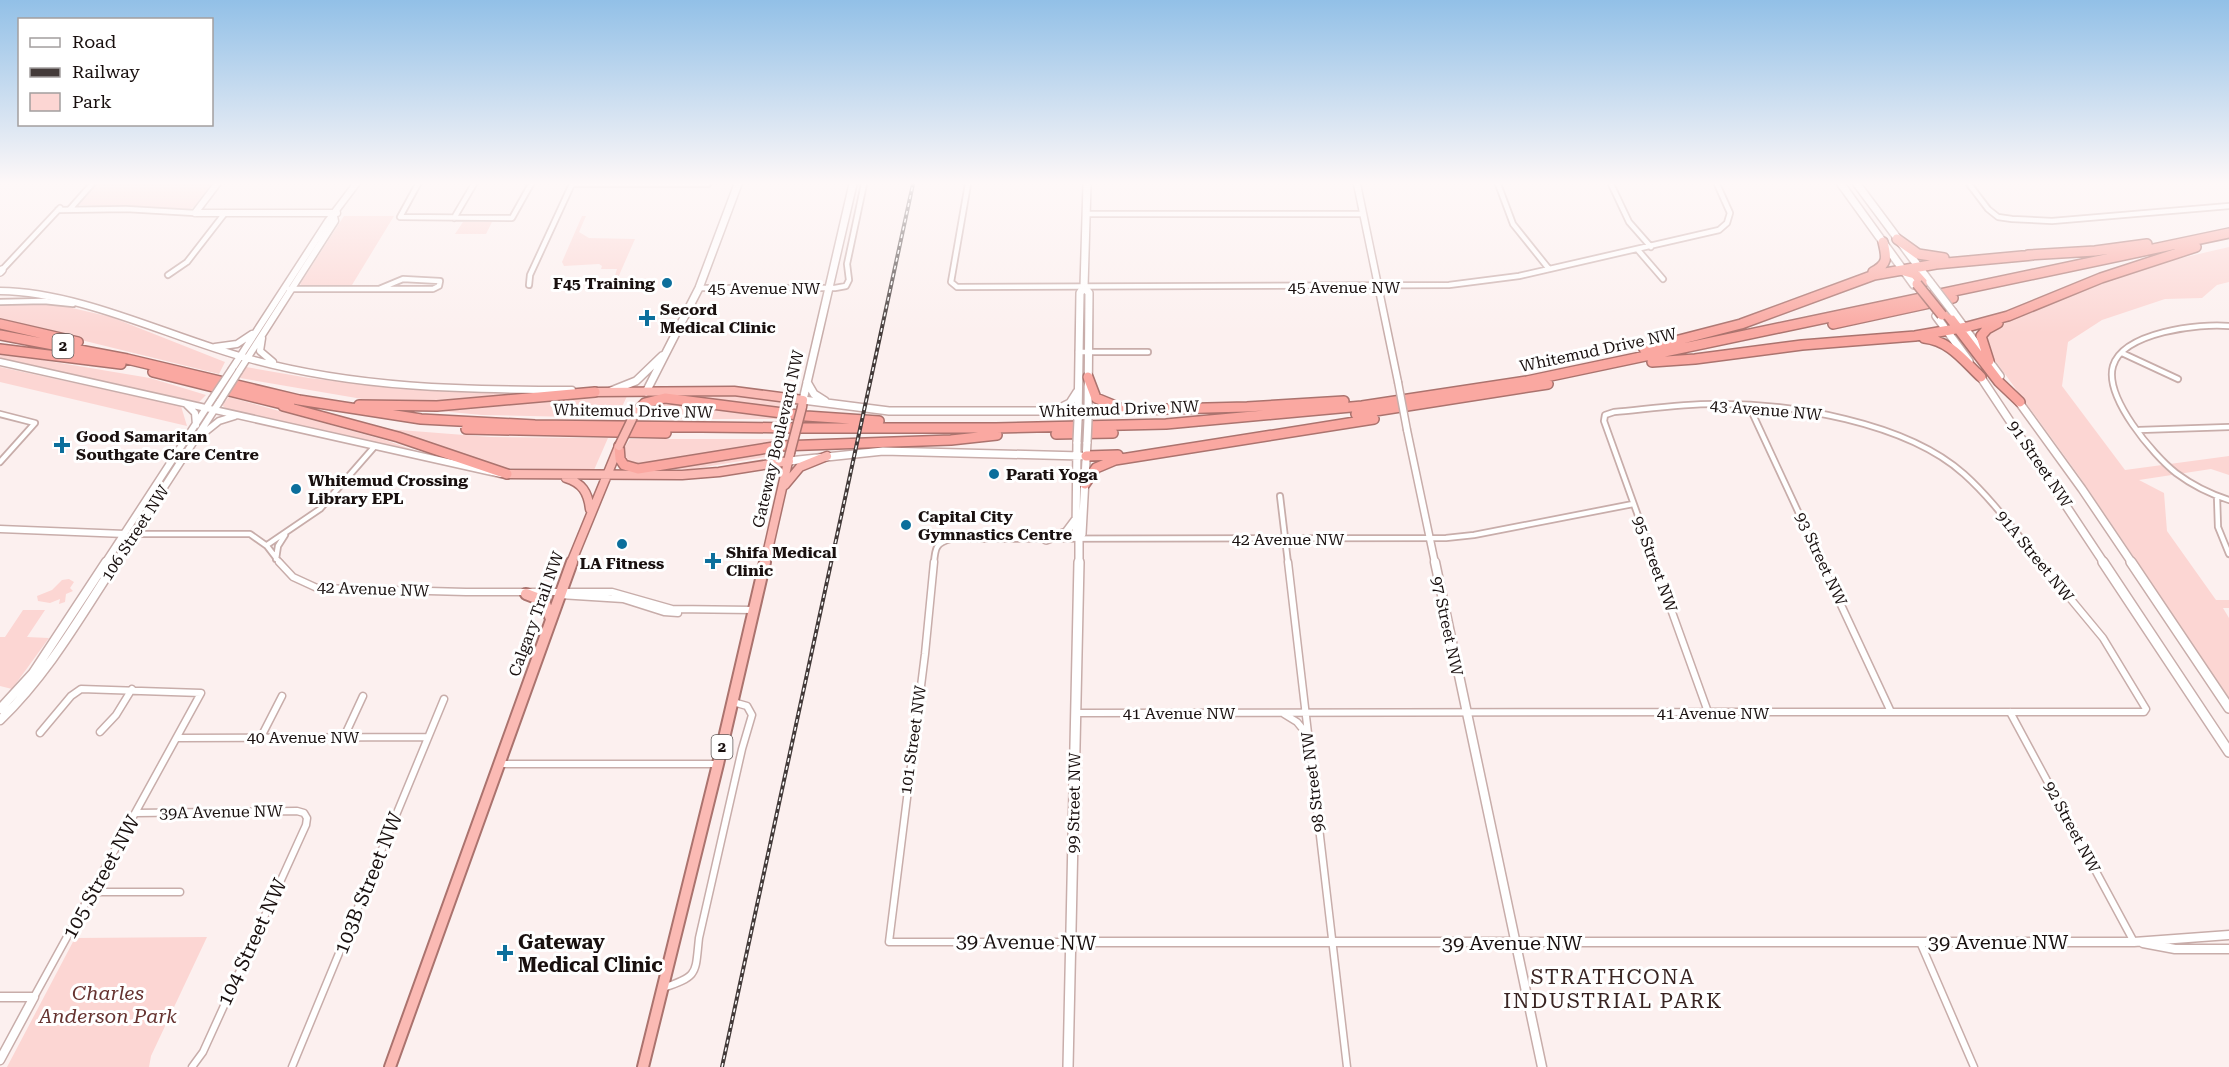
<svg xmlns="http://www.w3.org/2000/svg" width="2229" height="1067" font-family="'Roboto Serif',serif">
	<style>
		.green { fill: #fcd6d3 }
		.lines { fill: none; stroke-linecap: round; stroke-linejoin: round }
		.minor-far1-casing { stroke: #c8adaa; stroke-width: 8 }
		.minor-casing { stroke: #c8adaa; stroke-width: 9 }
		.tertiary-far1-casing { stroke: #c8adaa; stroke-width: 9 }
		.tertiary-casing { stroke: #c8adaa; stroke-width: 11 }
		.secondary-far1-casing { stroke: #c8adaa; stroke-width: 10 }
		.secondary-casing { stroke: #c8adaa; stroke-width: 12 }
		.trunk-far1-casing { stroke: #ab736e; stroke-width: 11 }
		.trunk-casing { stroke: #ab736e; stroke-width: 14 }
		.motorway-casing { stroke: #ab736e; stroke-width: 12 }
		.minor-far1 { stroke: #fff; stroke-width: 4.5 }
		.minor { stroke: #fff; stroke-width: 6 }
		.tertiary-far1 { stroke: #fff; stroke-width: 6 }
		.tertiary { stroke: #fff; stroke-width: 8 }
		.secondary-far1 { stroke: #fff; stroke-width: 7 }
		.secondary { stroke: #fff; stroke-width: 9 }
		.trunk-far1 { stroke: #fbbab4; stroke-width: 8 }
		.trunk { stroke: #fbbab4; stroke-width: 10 }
		.motorway { stroke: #faa8a1; stroke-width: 9 }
		.rail-casing { stroke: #433a39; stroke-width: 4 }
		.rail { stroke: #fff; stroke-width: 1.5; stroke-dasharray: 4; stroke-linecap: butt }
		.tertiary-bridge-casing { stroke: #c8adaa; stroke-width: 9; stroke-linecap: butt }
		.secondary-bridge-casing { stroke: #c8adaa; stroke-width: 10; stroke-linecap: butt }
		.trunk-bridge-casing { stroke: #ab736e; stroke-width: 11; stroke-linecap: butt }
		.motorway-bridge-casing { stroke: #ab736e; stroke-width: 12; stroke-linecap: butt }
		.tertiary-bridge { stroke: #fff; stroke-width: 6 }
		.secondary-bridge { stroke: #fff; stroke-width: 7 }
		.trunk-bridge { stroke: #fbbab4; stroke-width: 8 }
		.motorway-bridge { stroke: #faa8a1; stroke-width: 9 }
		.poi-dot { fill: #0c6f9c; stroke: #fff; stroke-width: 2 }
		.labels { text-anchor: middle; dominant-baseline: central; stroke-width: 6; stroke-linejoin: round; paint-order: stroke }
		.shield { fill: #fff; stroke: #5e5857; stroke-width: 1.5 }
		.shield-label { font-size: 15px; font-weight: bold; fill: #19100f }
		.poi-label { font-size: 16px; font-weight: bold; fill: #19100f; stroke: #fff; text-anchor: start }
		.street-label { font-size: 16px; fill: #19100f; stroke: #fff }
		.near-street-label { font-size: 20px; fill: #19100f; stroke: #fff }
		.near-poi-label { font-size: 20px; font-weight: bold; fill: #19100f; stroke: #fff; text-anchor: start }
		.near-park-label { font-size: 20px; font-style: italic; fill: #663330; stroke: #fff }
		.near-neighbourhood-label { font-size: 21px; letter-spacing: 1.5px; fill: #3a2523; stroke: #fff }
	</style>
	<rect width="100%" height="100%" fill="#fcf0ef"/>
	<path class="green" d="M97,184h114l-17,23 -6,3 -109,-5v-3z
		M344,216h50l-42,69h-51l-1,-1z
		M582,216h4l-7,16 10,6 46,1 -22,50h-2l6,-20h-16l1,-3 -3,-2 -35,2 -2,-4z
		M463,222h29l-6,12h-31z
		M2229,247v35l-12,3 -15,13 -37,1 -63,21 -34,22 -6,44 63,84 104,-14v19l-18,-6 -72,11 25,13 3,38 49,69h13v8h-6l6,10v80l-150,-222 -93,-128 -3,-10 7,-8 93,-42 64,-22z
		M55,304l56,13 114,45 -6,12 -219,-54v-15z
		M0,353l150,25 56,17 -7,7 -199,-42z
		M0,367l181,39 6,20 -187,-44z
		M246,367l63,11 68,8 83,6 69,2 -100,9 -55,-2 -134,-23z
		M730,394l54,8 1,7 -98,-13z
		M575,396h52l-10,22 -135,-3 -63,-6z
		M229,397l156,43 46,16 -204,-46 -5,-5z
		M670,402l112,14 -1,3h-139v-8l15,-8z
		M387,429l103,8 118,1 -14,32 -96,-2z
		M630,439h146l1,3 -36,5 -79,15 -28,3 -8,-4 -4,-10z
		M772,451v5l-80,13h-25z
		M69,579l5,3 -4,6 3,3 -7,3 -1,8 -6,2 1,-5 -10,4 -12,-2 -1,-5 15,-6 10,-10z
		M23,610h22l-18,27 22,1 -37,51 -12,-3v-49h5z
		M207,937l-56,119 -2,11h-142l68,-129z"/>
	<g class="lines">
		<g class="minor-far1-casing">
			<path id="minor-far1" d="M418,184l-18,33 112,1 19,-34
				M572,184h136
				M968,184l-17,98 6,5 492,-2 70,-9 200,-46 8,-7 3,-10 -13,-29
				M1498,184l15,40 36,45
				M1611,184l18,38 22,25
				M1969,184l19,25 10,8 14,2 40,2 177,-15
				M70,209l22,-25
				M58,210l68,-1 69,4
				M1087,214h276
				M454,218l20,-34
				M1638,250l25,29
				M1,271l59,-63
				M168,275l19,-13 38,-49
				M403,279l37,2 -1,5 -6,3h-54z
				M529,285l1,-10 42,-91
				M699,288h136l11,-2 3,-6 -2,-16 17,-80
				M289,289h90
				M0,302l44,-1 29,3
				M2229,326c-29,-3 -106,6 -116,40 -9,31 40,89 63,107 16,12 34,21 53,27
				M1078,352h70
				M2122,353l56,26
				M1749,406l73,157
				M0,414l35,9 -35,39
				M2139,430l90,-3
				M1280,496l8,67
				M2217,497l1,30 11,27
				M134,534h116l17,12 13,17
				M267,545l53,-36 55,-63
				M276,559l2,-13 7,-11
				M934,563c1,-15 2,-20 17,-24l495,-1 28,-3 159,-31
				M1655,563l-51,-142 1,-6 9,-3c33,-3 67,-8 100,-8 76,-1 192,18 250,70 29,26 52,59 77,89"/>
		</g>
		<g class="minor-casing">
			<path id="minor" d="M279,562l14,15 24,11 149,4h146l60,17 82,1
				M934,562l-9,92 -36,288h182
				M1288,562l59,505
				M1654,562l54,150
				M1821,562l70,150
				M560,595l63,4 41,13 14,1
				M1708,712h436l2,-3 -43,-71 -63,-76
				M2010,712l124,230
				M1076,713l632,-1
				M1284,714l13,8 9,11
				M100,732l16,-17 16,-26
				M261,737l21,-41
				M344,737l19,-41
				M177,738l251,-1
				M500,764h218
				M136,813l161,-2 7,2 3,5 -1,7 -103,227 -11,15
				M92,892h88
				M1920,942l54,125
				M663,988c36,-12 32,-14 36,-50l43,-189 10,-34 -5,-9 -14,-4
				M34,997l167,-304 -120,-4 -10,7 -31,37
				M292,1067l152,-368"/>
		</g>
		<g class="tertiary-far1-casing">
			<path id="tertiary-far1" d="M1357,184l41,198
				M195,213h142
				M195,213l22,-29
				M0,291c82,1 171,47 250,68 105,29 214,31 322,31
				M262,338l-2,13 13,11
				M215,347l22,-3 15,-10
				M0,362l501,112
				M232,369l96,-148 28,-37
				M239,371l96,-150 -1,-5
				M187,405l8,8 1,12
				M1407,430l28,133
				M199,437l20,-16 16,-5
				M0,529l125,5
				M105,563l107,-164
				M115,563l105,-162"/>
		</g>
		<g class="tertiary-casing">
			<path id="tertiary" d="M1435,562l107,505
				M0,709l33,-36 73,-111
				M0,720c48,-46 80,-103 116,-158
				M1071,942h1063l95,-7
				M2143,943l32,6h54
				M0,997h34l-34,63"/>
		</g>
		<g class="secondary-far1-casing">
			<path id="secondary-far1" d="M853,184l-50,216 86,11h199
				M1841,184l73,101
				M1857,184l73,98
				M0,272l2,-2
				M1084,287l5,6 -1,121
				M1953,312l47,64
				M1936,316l33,45
				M1978,373l126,190
				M807,382l7,12 11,7
				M611,391l25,-10 26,-25
				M646,392l53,-104 39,-104
				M2016,398l66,91 50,74
				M1058,409l12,-6 7,-11
				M1078,420l2,-127 4,-6 3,-103
				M1077,442l-1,92 3,5v24
				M789,461l94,-10 198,5
				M1079,539l3,-5 5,-92
				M1046,540l20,-8 9,-12"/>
		</g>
		<g class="secondary-casing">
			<path id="secondary" d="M2103,562l126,190
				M2131,562l98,146
				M1068,1067l11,-505"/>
		</g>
		<g class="trunk-far1-casing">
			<path id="trunk-far1" d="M595,392l139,-1 69,9 -1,7
				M507,474l175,1 37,-3 70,-11
				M566,478c16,5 22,14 24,31
				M785,485l15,-18 27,-11
				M571,563l48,-117
				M765,563l25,-110"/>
		</g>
		<g class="trunk-casing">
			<path id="trunk" d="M526,594l18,7 7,18
				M390,1067l182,-505
				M643,1067l75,-303 47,-202"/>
		</g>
		<g class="motorway-casing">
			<path id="motorway" d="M1897,239l21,15 26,4
				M2028,255l67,-4 52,-7
				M1904,271l11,3 8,9
				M1873,272c15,-8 14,-14 10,-30
				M1947,314l52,68 21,20
				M0,324l78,18
				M1833,324l120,-26
				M0,335l127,24 172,41 122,19 114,6 260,3h201l170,-4 196,-18 165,-25 702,-148
				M1924,338c26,3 39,22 57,39
				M0,349l121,15
				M1644,349l97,-25 133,-49 62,-11 97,-9
				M1989,361l-8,-25 6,-7 11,-6
				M1652,362l43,-3 107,-14 113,-9 52,-9 41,-11 93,-38 95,-31
				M153,372l137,34
				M1088,377l8,21 22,9
				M359,405l78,1 158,-14
				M283,406l115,31 109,37
				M1088,411l159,-4 97,-6
				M635,413l10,-10 20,-5 141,18 73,5
				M1356,414l192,-30
				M466,429l200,4
				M1056,434l57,-1
				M619,446l1,13 4,6 14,4 142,-23 171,-6 46,-5
				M1086,456l32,-1
				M1085,484l11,-16 19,-8 259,-41"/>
		</g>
		<use href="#minor-far1" class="minor-far1"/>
		<use href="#minor" class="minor"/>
		<use href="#tertiary-far1" class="tertiary-far1"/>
		<use href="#tertiary" class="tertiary"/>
		<use href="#secondary-far1" class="secondary-far1"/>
		<use href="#secondary" class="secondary"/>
		<use href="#trunk-far1" class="trunk-far1"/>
		<use href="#trunk" class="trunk"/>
		<use href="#motorway" class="motorway"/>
		<g class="rail-casing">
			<path id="rail" d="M722,1067l191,-883"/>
		</g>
		<use href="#rail" class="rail"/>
		<g class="tertiary-bridge-casing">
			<path id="tertiary-bridge" d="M1398,382l9,48
				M212,399l20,-30
				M220,401l19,-30"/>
		</g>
		<g class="secondary-bridge-casing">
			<path id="secondary-bridge" d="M1930,282l23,30
				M1077,442l1,-22
				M1087,442l1,-23"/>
		</g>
		<g class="trunk-bridge-casing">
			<path id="trunk-bridge" d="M619,446l16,-33
				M790,453l12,-46"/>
		</g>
		<g class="motorway-bridge-casing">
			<path id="motorway-bridge" d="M1917,284l25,31"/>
		</g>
		<use href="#tertiary-bridge" class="tertiary-bridge"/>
		<use href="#secondary-bridge" class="secondary-bridge"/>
		<use href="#trunk-bridge" class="trunk-bridge"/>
		<use href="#motorway-bridge" class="motorway-bridge"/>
	</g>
	<linearGradient id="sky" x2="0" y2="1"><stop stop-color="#92c0e7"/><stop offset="0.55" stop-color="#fef8f8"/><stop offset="1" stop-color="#fef8f8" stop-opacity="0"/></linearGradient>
	<rect width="2229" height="333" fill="url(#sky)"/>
	<g class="poi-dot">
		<circle cx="667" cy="283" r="6"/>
		<path d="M644 309h6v6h6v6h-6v6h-6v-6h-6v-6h6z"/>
		<path d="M59 436h6v6h6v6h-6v6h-6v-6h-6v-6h6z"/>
		<circle cx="994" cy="474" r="6"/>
		<circle cx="296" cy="489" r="6"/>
		<circle cx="906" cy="525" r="6"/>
		<circle cx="622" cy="544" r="6"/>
		<path d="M710 552h6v6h6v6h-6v6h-6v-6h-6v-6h6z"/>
		<path d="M502 944h6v6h6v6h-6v6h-6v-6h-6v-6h6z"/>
	</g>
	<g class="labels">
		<g class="shield">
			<rect x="52.5" y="334" width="21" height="24" rx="4.5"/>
			<rect x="711.5" y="735" width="21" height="24" rx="4.5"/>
		</g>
		<g class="shield-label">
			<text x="63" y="346">2</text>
			<text x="722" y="747">2</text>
		</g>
		<g class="poi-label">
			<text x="655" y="283" text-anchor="end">F45 Training</text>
			<text x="660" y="309">Secord<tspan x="660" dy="18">Medical Clinic</tspan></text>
			<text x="76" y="436">Good Samaritan<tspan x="76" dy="18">Southgate Care Centre</tspan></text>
			<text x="1006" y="474">Parati Yoga</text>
			<text x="308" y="480">Whitemud Crossing<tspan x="308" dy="18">Library EPL</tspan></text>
			<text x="918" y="516">Capital City<tspan x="918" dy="18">Gymnastics Centre</tspan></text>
			<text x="726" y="552">Shifa Medical<tspan x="726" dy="18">Clinic</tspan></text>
			<text x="622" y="563" text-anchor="middle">LA Fitness</text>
		</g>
		<g class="street-label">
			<text x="1344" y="287">45 Avenue NW</text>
			<text x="764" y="288">45 Avenue NW</text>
			<text transform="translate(1598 350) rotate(-12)">Whitemud Drive NW</text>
			<text transform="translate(1119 409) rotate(-2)">Whitemud Drive NW</text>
			<text transform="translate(1766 410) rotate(5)">43 Avenue NW</text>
			<text transform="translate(633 411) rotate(1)">Whitemud Drive NW</text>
			<text transform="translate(778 439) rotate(-77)">Gateway Boulevard NW</text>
			<text transform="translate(2040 464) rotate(56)">91 Street NW</text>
			<text transform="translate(135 533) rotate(-57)">106 Street NW</text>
			<text x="1288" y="539">42 Avenue NW</text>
			<text transform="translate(2035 556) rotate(51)">91A Street NW</text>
			<text transform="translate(1821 559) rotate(65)">93 Street NW</text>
			<text transform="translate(1655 564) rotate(70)">95 Street NW</text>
			<text transform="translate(373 589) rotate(2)">42 Avenue NW</text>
			<text transform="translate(536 614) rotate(-70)">Calgary Trail NW</text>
			<text transform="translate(1447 626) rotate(78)">97 Street NW</text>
			<text x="1179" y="713">41 Avenue NW</text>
			<text x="1713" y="713">41 Avenue NW</text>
			<text x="303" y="737">40 Avenue NW</text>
			<text transform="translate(913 740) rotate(-82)">101 Street NW</text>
			<text transform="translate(1313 782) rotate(-97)">98 Street NW</text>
			<text transform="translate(1074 803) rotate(-89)">99 Street NW</text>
			<text transform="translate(221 812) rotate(-1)">39A Avenue NW</text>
			<text transform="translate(2072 827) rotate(62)">92 Street NW</text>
		</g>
		<g class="near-street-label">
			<text transform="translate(101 877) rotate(-61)">105 Street NW</text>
			<text transform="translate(368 883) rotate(-68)">103B Street NW</text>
			<text transform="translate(252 942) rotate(-65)">104 Street NW</text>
			<text transform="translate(1026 942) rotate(1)">39 Avenue NW</text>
			<text x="1998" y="942">39 Avenue NW</text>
			<text x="1512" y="943">39 Avenue NW</text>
		</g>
		<g class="near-poi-label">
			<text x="518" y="942">Gateway<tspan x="518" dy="23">Medical Clinic</tspan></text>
		</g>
		<g class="near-park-label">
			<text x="108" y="993">Charles<tspan x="108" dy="23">Anderson Park</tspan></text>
		</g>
		<g class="near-neighbourhood-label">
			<text x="1613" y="977">STRATHCONA<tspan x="1613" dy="24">INDUSTRIAL PARK</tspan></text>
		</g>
	</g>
	<rect x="18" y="18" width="195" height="108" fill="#ffffff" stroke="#a39f9f" stroke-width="1.5"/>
	<rect x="30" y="38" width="30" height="9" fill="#ffffff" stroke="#a39f9f" stroke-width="1.5"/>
	<text x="72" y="48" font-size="18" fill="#19100f">Road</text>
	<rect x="30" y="68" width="30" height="9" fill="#433a39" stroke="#a39f9f" stroke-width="1.5"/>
	<text x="72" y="78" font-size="18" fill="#19100f">Railway</text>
	<rect x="30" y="93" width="30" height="18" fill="#fcd6d3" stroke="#a39f9f" stroke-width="1.5"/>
	<text x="72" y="108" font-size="18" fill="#19100f">Park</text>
</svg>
